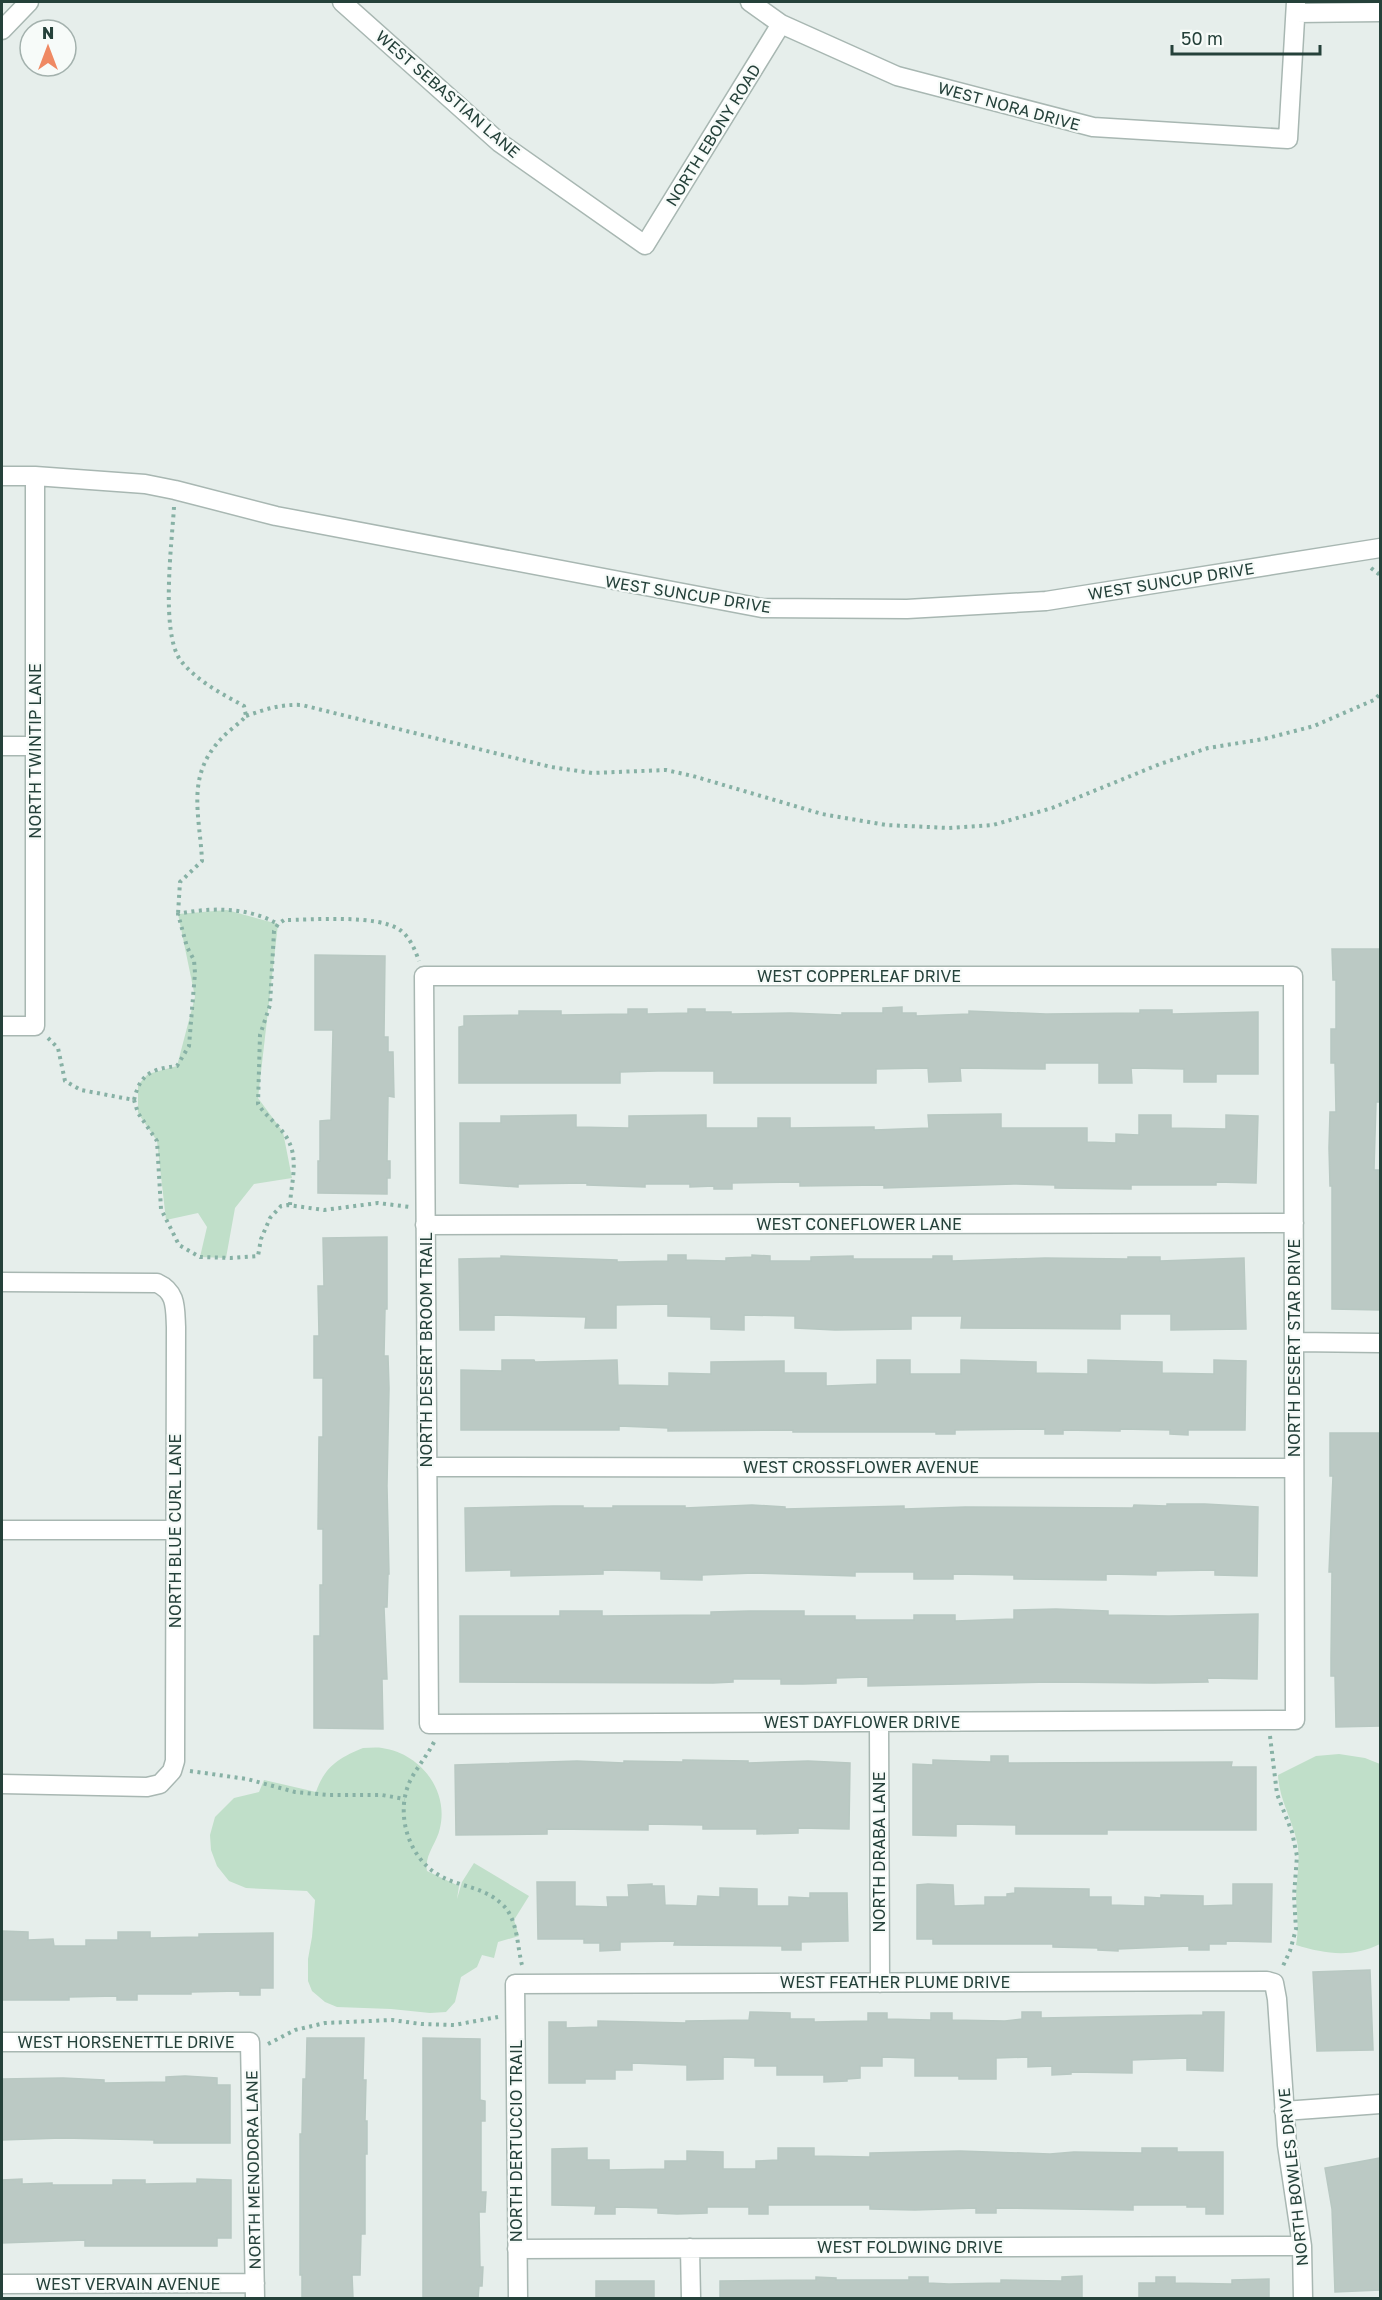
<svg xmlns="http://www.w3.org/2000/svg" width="1382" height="2300" font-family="'Golos Text',sans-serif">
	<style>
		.green { fill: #c0dfc9 }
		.building { fill: #bbc9c4; stroke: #b8c8c2; stroke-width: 1.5 }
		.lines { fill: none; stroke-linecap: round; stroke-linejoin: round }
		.minor-casing { stroke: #a8b7b2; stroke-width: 21 }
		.path { stroke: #87b1a5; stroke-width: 4; stroke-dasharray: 3 4.5; stroke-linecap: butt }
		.minor { stroke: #fff; stroke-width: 18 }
		.labels { text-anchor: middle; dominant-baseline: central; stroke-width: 4.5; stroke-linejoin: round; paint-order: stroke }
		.street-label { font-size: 16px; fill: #25413a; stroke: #f7fbf9 }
	</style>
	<rect width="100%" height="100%" fill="#e6eeeb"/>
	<path class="green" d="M227,910l51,14 -20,174 25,34 9,46 -38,6 -19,24 -9,50 -26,-1 7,-30 -9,-14 -32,7 -9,-79 -19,-28v-28l10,-11 29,-8 18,-69 -17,-83z
		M363,1748c6,0 13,-1 19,0 37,5 67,41 58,80 -3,15 -16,27 -13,43l32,15 -2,13 5,-17 12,-19 55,33 -15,24 5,16 -21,6 -4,16 -12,-3 -5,12 -16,10 -6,25 -9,10 -16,1 -39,-4 -54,-2 -12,-5 -13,-11 -4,-10v-22l4,-22 3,-37 -8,-9 -61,-3 -17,-7 -12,-15 -6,-16 -1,-15 5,-18 19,-19 25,-6 5,-12 52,12c9,-26 23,-34 47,-44z
		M1339,1754l26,4 15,6v180c-28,14 -55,10 -84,1 3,-16 1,-30 0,-47 0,-18 5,-37 1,-56 -5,-23 -18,-43 -19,-67l38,-19z"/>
	<path class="building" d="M1332,949h48v153h-4l-2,68h6v140l-48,-1v-123h-2l-1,-38 1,-36h6l-1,-49h-4v-34h5v-49h-3z
		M315,955l70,1 -1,81h4v15h5l1,45 -6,-1 -1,65h3v17h-3v16l-69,-1v-32h2v-40l11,-1 2,-90h-18z
		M902,1007v6h14v3l53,-2v-3l77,3 94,-1v-3h32v4l86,-2v62h-42v8h-32v-13l-53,-1 1,15h-33v-20h-54v6l-85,-1 1,13 -32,1 -1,-14 -52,1v14h-162v-12h-56l-38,1v11h-161v-56l5,-1v-10l55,-1v-4h42v4l67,-1v-5h19v5l41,-1v-4h17v3h26v2l59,-1 52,2v-2h41v-5z
		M1001,1114v14h86v14l29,1v-9l23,1v-20h32v13l55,1v-14l32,1 -2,67 -40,-1v3h-85v4l-76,-1v-3l-41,-1 -130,4v-3l-84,1v-4l-68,1v6h-18v-3l-24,1v-3h-45v3l-58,-2v-2l-69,1v3l-58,-4v-60h41v-7l75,-1v12l53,1v-12l77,-1v13h52v-10h32v10l84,-1v3l55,-2 -1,-13z
		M387,1237v72h-2l-1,47h4l1,32 -2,98 2,88h-1l-1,33h-3l3,72h-5l1,50 -69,-1v-92h6v-51h3v-56h-5l1,-92h4v-59h-9v-42h5l-1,-50h6l-1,-48z
		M668,1255h18v5l40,1v-3l26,-1v-2l18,1v5h41v-4l42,-1v3h80v-3h19v5l93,-3 83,1v-2h32v4l84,-3 2,71 -75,1v-16h-51v15l-159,-1 1,-12h-51v13l-76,1 -40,-2v-12l-51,-1v15l-33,-1v-12l-43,-1v-12l-52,1v23h-31l1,-11 -92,-2v15h-34l-1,-71 42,-1v-2l116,4v2l51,-1z
		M502,1360h32l1,2 82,-2 1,25 51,1v-13l42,1v-12l73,-1v12h42v13l51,-2v-24h33v14h51v-14l75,2v11l52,1v-14l74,2v11l52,1v-14l32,1 -1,69h-57v5l-18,-1v-4l-50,-1v2l-57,-1v4h-18v-5l-90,1v4h-19v-2h-143v-2l-125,1v-3l-49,-2v4h-158v-60l41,1z
		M1330,1433h50v293l-44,1 -1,-51h-4v-19l1,-85h-3l4,-96h-3z
		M1167,1504h38l53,3 -1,69 -42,-1v-5l-59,1v4l-50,-1v6l-92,-1v-4l-61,-1v5h-39v-7h-59v4l-101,-3 -52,2v5l-41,-1v-8l-58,-1v4l-92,2v-6l-45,1 -1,-63 88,-2h30v2h30v-2h72v2l67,-3 33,2v2l119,-3v3l61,-2 168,1 1,-3 33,1z
		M1056,1609l52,2v4l61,1 89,-2 -1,65 -50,-1 1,4 -54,1 -103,-1 -183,4v-9l-32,1v5l-33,1h-22v-5h-48v3l-20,1 -253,-1v-66h100v-5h42v5l109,-1v-3l38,-1h55v5h51v4h59v-5h41v6l59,-2v-9z
		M991,1756h17v7l224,-1 -1,5h25v63h-149v4h-91v-9l-60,-1v12l-43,-1v-71l20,1v-5l58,2z
		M683,1760l65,1v2l60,-2 42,2 -1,66 -51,-1v5l-41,1v-5h-54v-4l-55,-1v6l-101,-1v5l-91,1 -1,-70 122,-4 47,2v-2l59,1z
		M537,1882h38v24l33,1 -1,-10h22l-1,-12 24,-1v2h12l1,19 32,1 1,-10 22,1v-9l37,1v17h32v-9l21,1v-5h37l1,48 -47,1v8h-19v-4l-108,-1 1,-4 -55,1v8l-20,1v-8h-16v-4h-46z
		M928,1884l25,1 1,21 31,-1v-8h22v-3l8,-1v-5l74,1v8h22v8l34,1v-9l16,1v-3l42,1v10l30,-1v-21h39l-1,58 -45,-1v3h-17v6h-20v-4l-71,3v2l-20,-1v-2l-45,-1v-3h-120v-5h-16v-54z
		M2,1931l26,1v8l25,-1 1,7h32v-6h32v-8h32v6l49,-1v-3l74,-1v55h-13v7h-20v-4l-49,1v2h-54v6h-20v-4l-48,1v3h-67z
		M1370,1970l3,80 -56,1 -4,-79z
		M750,2012l40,1v6h24v3l54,-1v-8h19v6l44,1v-7h21v7l53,1 17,-2v-7h19v6l162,-3v-3h21l-1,59 -36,-1v-12l-55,2v13l-61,-1v2l-19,1v-9l-24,1v-10l-32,1v21h-37v-3h-44v-18l-33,-1v9h-22v12l-13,1v2l-23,1v-7h-47v-9h-22v-8l-32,-1v22l-36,1v-15l-55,-2v7h-17v9h-30v4h-36v-61h17v6l32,-1v-6l88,2v-2l63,-1z
		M307,2038h57l-1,42h3l-1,41h2v33h-2v80h-4l-1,41h-8l1,23h-51v-23h-2v-141h2l1,-55h3z
		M423,2038l57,1v61l5,1v20h-4v71h5l-1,20h-6l1,55h3l-1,19h-3l-1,12h-55z
		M185,2076l32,2v7h13v58h-76v-3l-92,-2 -60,2v-61l61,-1 41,2v3l62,-1v-5z
		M587,2148v12h22v10l56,-1v-8h22v-10l36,1v17h33v-8l22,-1v-12h36v8l56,1v-4l90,-2 90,3 24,-2 68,1v-5h35v4h46v62h-17v-7h-19v-2h-54v5l-137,-2v5h-20v-5l-61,2 -45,-1v-4h-102v9h-19v-7h-42v6l-30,1 -19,-1v-5l-43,-1v7h-20l1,-8 -44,-1v-56z
		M1380,2158v132l-45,2 -3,-83 -7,-41z
		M22,2179v5l30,-1v2h61v-5h32v4l52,-1v-4l34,1v58h-14v8h-132v-6l-83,3v-63z
		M1082,2276v22h-362v-17l96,-1v-3l20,1v2h73v-3h19v6l21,1 52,-1v-3l61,1v-4z
		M1156,2277h19v6l57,1v-4l37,-1v19h-130v-15h17z
		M596,2281h58v17h-58z"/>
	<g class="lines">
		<g class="minor-casing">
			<path id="minor" d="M342,2l158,141 145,102 136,-221
				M750,2l31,22 116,52 196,51 195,12 8,-137
				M1296,13l84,-1
				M2,30l27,-28
				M2,476h33l110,8 30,6 101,26 486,92 145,1 139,-8 334,-53
				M2,746h33
				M424,976h869l2,744 -866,4z
				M2,1026h33v-550
				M425,1225l869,-2
				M2,1282l155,1c20,9 18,25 19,44l-1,434 -3,10 -12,13 -13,3 -145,-3
				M1294,1342l86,1
				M427,1467l867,1
				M2,1530h173
				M879,1722l1,261
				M2,2042h248l5,256
				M1284,2111l96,-7
				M690,2248l1,50
				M517,2249l785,-3
				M2,2284l253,-1
				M518,2298l-3,-314 752,-3 7,2 3,16 10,146 15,101 1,52"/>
		</g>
		<path class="path" d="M174,507c-2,35 -14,127 7,154 16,20 41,33 63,45l2,10c-7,8 -17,14 -24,22 -37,38 -22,77 -20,123l-22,21 -2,32
			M1371,568l9,7
			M246,716c20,-7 35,-12 56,-11l249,62 41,6 74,-3 27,6 129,38 64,11 63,3 44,-3 59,-17 108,-44 48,-16 56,-9 50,-13 60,-26 6,-6
			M48,1038l10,10 7,33 16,9 53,10 4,13 19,28 4,68 18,36 21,12 31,1 27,-2 3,-17 9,-21 11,-12 7,-1 36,5 54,-7 32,4
			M134,1100c6,-26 17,-31 43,-34l12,-20 6,-73 -1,-13 -7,-13 -9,-33c33,-7 70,-7 100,10
			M290,1205c1,-21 9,-45 -2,-65 -7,-14 -22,-23 -30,-36l2,-69 10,-30 4,-74 4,-7 6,-4c29,0 93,-6 116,10 10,7 15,20 19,31
			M1270,1736l7,58 15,38 5,24 -3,40 2,33 -6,22 -8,17
			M434,1742c-7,14 -17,25 -24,39 -15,32 -2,75 27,93 22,14 45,11 66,31 15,15 14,41 19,60
			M190,1771l57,8 48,13 33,3h54l23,4
			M268,2044l27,-14 30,-7 67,-3 29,4 33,1 44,-8"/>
		<use href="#minor" class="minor"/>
	</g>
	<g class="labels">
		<g class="street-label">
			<text transform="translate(448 94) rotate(41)">WEST SEBASTIAN LANE</text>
			<text transform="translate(1009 106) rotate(15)">WEST NORA DRIVE</text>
			<text transform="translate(713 135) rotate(-58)">NORTH EBONY ROAD</text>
			<text transform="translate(1171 581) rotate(-9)">WEST SUNCUP DRIVE</text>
			<text transform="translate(688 594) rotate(9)">WEST SUNCUP DRIVE</text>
			<text transform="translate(35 751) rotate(-90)">NORTH TWINTIP LANE</text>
			<text x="859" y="976">WEST COPPERLEAF DRIVE</text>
			<text x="859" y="1224">WEST CONEFLOWER LANE</text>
			<text transform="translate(1294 1348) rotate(-90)">NORTH DESERT STAR DRIVE</text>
			<text transform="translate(426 1350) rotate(-90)">NORTH DESERT BROOM TRAIL</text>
			<text x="861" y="1467">WEST CROSSFLOWER AVENUE</text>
			<text transform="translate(175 1531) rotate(-90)">NORTH BLUE CURL LANE</text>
			<text x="862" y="1722">WEST DAYFLOWER DRIVE</text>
			<text transform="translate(879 1852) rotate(-90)">NORTH DRABA LANE</text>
			<text x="895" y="1982">WEST FEATHER PLUME DRIVE</text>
			<text x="126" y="2042">WEST HORSENETTLE DRIVE</text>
			<text transform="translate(516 2141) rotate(-90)">NORTH DERTUCCIO TRAIL</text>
			<text transform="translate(253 2170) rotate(-91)">NORTH MENODORA LANE</text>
			<text transform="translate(1293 2177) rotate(-96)">NORTH BOWLES DRIVE</text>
			<text x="910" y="2247">WEST FOLDWING DRIVE</text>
			<text x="128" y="2284">WEST VERVAIN AVENUE</text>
		</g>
	</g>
	<rect width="1382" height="2300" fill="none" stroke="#25413a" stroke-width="6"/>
	<g transform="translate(48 48)"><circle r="28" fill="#f7fbf9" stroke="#a3b1ad" stroke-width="1.5"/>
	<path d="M0-4.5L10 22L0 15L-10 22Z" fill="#ef8963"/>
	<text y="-9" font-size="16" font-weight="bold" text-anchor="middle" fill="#25413a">N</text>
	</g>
	<path d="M1172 45v9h148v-9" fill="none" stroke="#25413a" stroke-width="3"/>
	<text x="1181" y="45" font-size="18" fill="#25413a" stroke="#f7fbf9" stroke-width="4.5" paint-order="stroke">50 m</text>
</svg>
